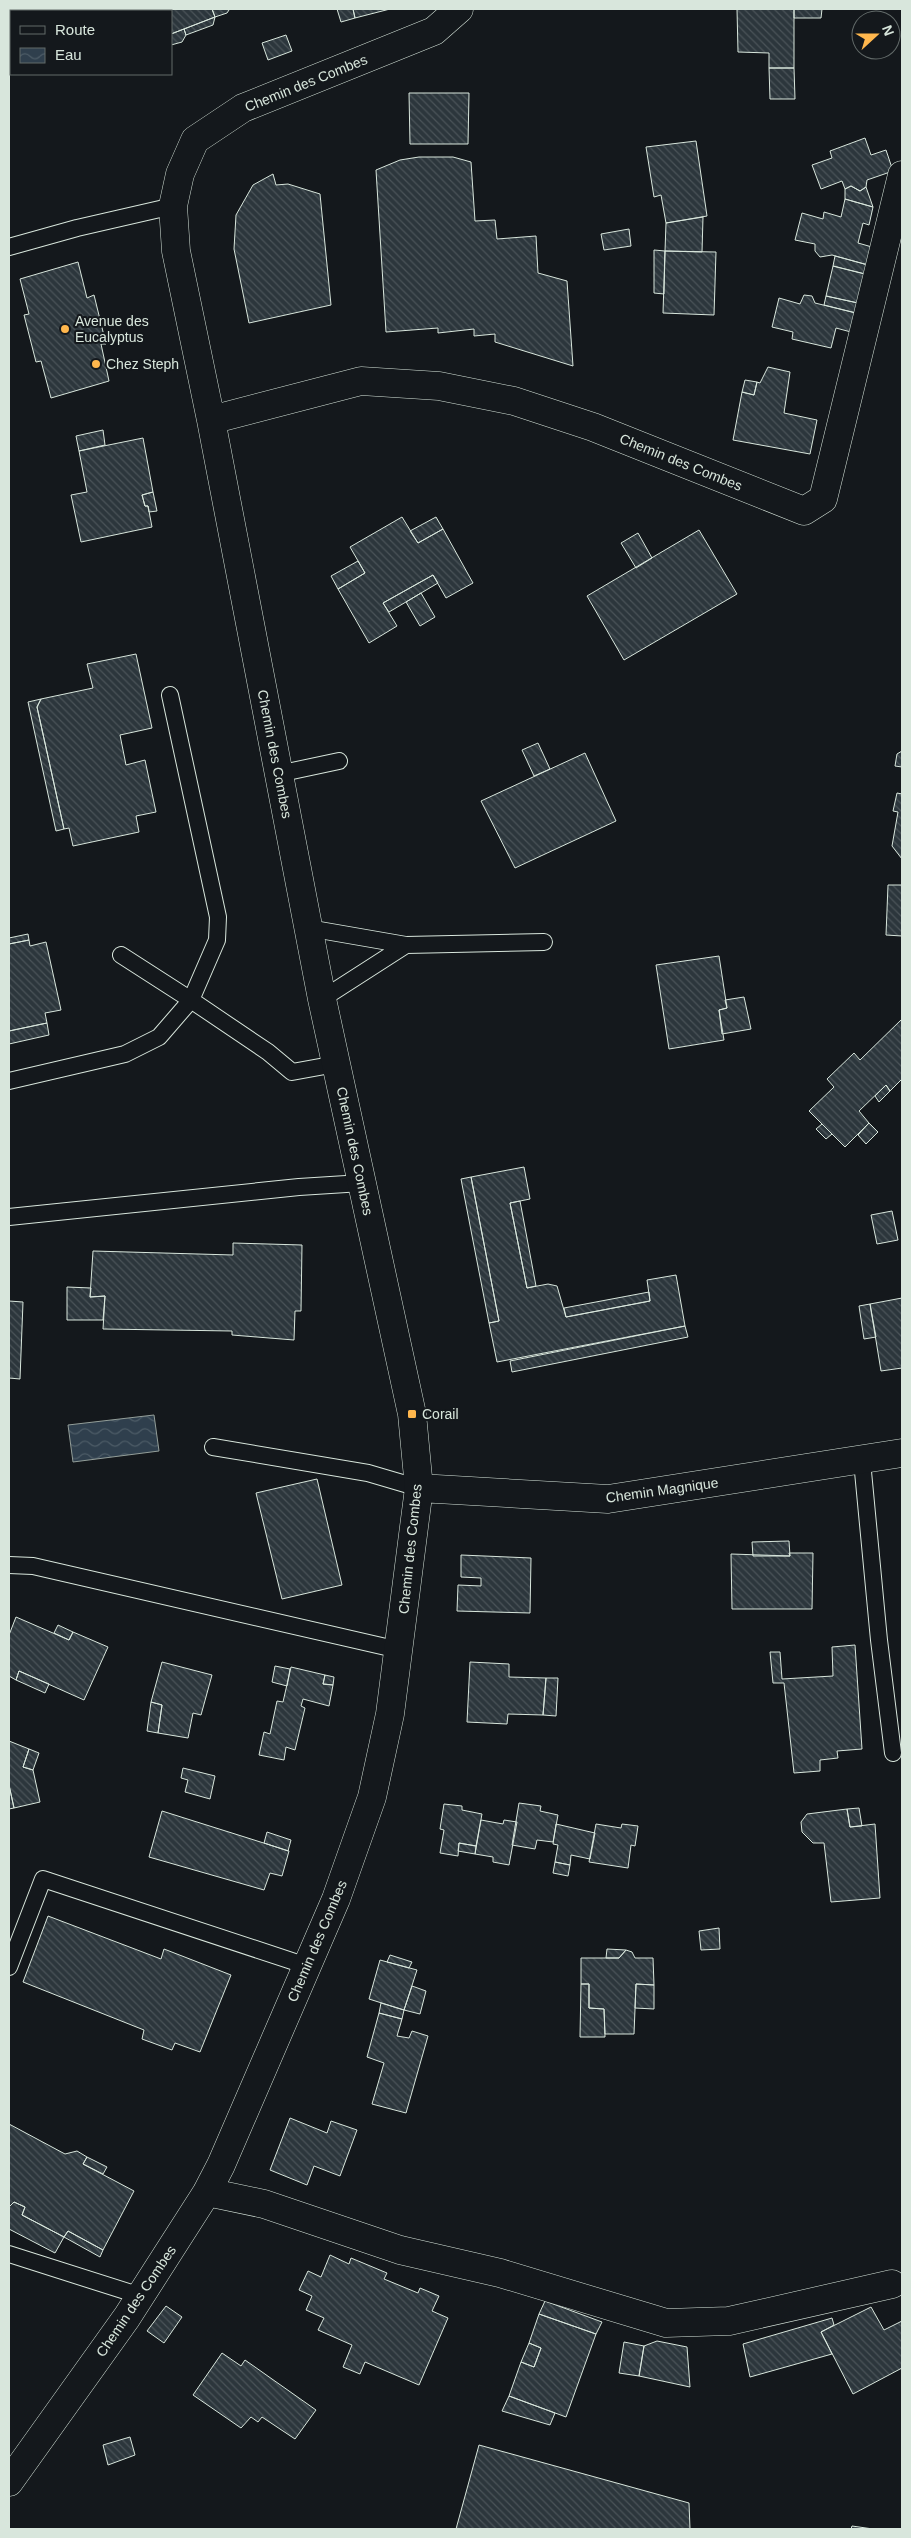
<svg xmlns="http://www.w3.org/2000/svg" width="911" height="2538" font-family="Arial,sans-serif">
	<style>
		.water { fill: url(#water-waves); stroke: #939e99 }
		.building { fill: url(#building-back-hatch); stroke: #d8e6dc }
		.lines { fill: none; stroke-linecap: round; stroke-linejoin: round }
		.lane-casing { stroke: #d8e6dc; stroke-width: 18 }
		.street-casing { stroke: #d8e6dc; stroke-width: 29 }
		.lane { stroke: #14181c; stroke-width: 16 }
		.street { stroke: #14181c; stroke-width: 28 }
		.poi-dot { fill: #ffb74d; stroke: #14181c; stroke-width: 2 }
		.labels { text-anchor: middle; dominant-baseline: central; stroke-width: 4; stroke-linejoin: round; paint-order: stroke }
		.street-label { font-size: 14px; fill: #d8e6dc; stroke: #14181c }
		.poi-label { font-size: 14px; fill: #d8e6dc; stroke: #14181c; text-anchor: start }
	</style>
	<defs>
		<pattern id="water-waves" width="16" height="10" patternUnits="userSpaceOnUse" patternTransform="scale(1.25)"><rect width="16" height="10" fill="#2f3f4d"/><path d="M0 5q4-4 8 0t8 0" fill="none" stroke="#4c5b66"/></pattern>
		<pattern id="building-back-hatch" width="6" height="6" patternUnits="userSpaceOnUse" patternTransform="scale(1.25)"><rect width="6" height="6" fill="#2c363c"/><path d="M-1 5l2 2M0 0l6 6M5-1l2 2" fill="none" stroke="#4a5358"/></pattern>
	</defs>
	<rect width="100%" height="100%" fill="#14181c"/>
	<path class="water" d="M154,1415l5,36 -86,11 -5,-37z"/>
	<path class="building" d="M9,9h203l3,8 -44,17v-23h-160v9z
		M212,9h16l1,1 -2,3 -12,4z
		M337,9h16l2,9 -14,4z
		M353,9h37l-35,9z
		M737,9h57v59h-25v-15l-31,-1z
		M794,9h28l-1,9h-27z
		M9,13l2,7 -1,28 -1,-4z
		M215,17l-2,8 -27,10 -2,-6z
		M184,29l2,6 -4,7 -11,3v-11z
		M286,35l6,16 -24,9 -6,-17z
		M769,68h25l1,31h-25z
		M409,93h60l-1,51h-58z
		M865,138l6,17 15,-5 7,21 -26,9 -1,7 -6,4 -9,-5 -6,3 -3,-8 -21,8 -9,-24 20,-7 -2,-7z
		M696,141l11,75 -41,7 -5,-28 -7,2 -8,-50z
		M419,157h34l18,5 4,59 20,-1 2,19 39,-3 2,37 29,8 6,85 -78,-24v-8l-21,2v-7l-36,4v-5l-52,4 -10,-162 24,-10z
		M273,174l3,11 12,-1 32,10 11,111 -82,18 -15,-74 2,-34 17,-30z
		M851,186l9,5 6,-4 7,20 -28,-8v-10z
		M845,199l28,8 -4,18 -6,-2 -5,20 14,4 -4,18 -36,-10 -12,2 -5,-6v-7l-20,-4 7,-27 21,6 1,-7 17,5z
		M703,217l-1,35 -37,-1 1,-28z
		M629,229l2,17 -27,4 -3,-16z
		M654,250l11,1 -1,43 -10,-1z
		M665,251l51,1 -2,63 -51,-2z
		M835,256l33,9 -3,9 -32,-8z
		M78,262l9,36 7,-3 12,49h-5l8,37 -58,17 -10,-37 -5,1 -12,-47 5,-1 -9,-35z
		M833,266l32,8 -7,29 -32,-7z
		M804,295l8,1 3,7 41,10 -5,19 -15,-4 -5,20 -39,-9 1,-7 -21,-5 7,-29 21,6z
		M826,296l32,7 -2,10 -32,-8z
		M768,367l22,5 -6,41 33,7 -7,34 -77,-14 9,-48 12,3 3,-13 3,1z
		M745,380l12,2 -3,13 -12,-3z
		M103,430l2,15 -26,6 -3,-15z
		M143,438l10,54 -11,3 3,11h3l4,21 -71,15 -10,-47 16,-3 -8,-41z
		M153,492l4,19 -8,1 -1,-6h-3l-3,-11z
		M402,517l16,26 25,-14 30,54 -27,15 -13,-23 -50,28 14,23 -28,17 -31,-54 27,-16 -15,-26z
		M436,517l7,12 -25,14 -8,-12z
		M699,530l38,64 -113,66 -37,-64z
		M638,533l14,25 -16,10 -15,-25z
		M358,561l7,12 -27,16 -7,-13z
		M433,575l5,8 -49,29 -6,-9z
		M421,593l14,24 -15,9 -14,-24z
		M136,654l16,74 -32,7 6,30 19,-5 11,52 -20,4 3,16 -66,14 -4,-18 -5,1 -27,-122 4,-8 52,-11 -6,-24z
		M41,699l-4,8 27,122 -8,2 -28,-129z
		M538,743l12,26 -16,7 -12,-26z
		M902,751v16l-7,-1 2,-12z
		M585,753l31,68 -101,47 -34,-67z
		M897,793l5,1v65l-10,-13 6,-34 -5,-1z
		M888,885h14v51l-16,-1z
		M28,934l1,6 -20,4v-6z
		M29,940l1,6 16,-4 15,68 -16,3 2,10 -38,8v-87z
		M719,956l8,52 -8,2 5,30 -55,9 -13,-84z
		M744,997l7,32 -29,5 -3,-24 8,-2 -2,-8z
		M902,1019v60l-12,12 -4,-6 -27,26 10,12 -24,24 -36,-36 25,-24 -7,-8 27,-26 6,7z
		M47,1023l2,12 -40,9v-13z
		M886,1085l4,6 -11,11 -4,-6z
		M869,1123l9,9 -12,12 -8,-9z
		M822,1124l10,10 -6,5 -10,-10z
		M524,1167l6,32 -20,4 17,85 21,-4 9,2 9,31 84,-16 -3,-21 29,-5 9,51 -188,36 -8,-39 10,-2 -28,-144z
		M471,1177l28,144 -10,2 -28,-144z
		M520,1201l16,85 -9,2 -17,-85z
		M892,1211l6,29 -21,4 -6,-29z
		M233,1243l69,2 -1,66h-6l-1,29 -62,-5v-4l-129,-2 2,-33 -15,1 3,-46 140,4z
		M67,1287l24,1 -1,9 15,-1 -2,24h-36z
		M902,1289v79l-21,3 -11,-67 32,-6z
		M649,1292l1,9 -84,16 -2,-9z
		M9,1301l14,1 -3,77 -11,-1z
		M870,1304l6,33 -12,2 -5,-33z
		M685,1326l3,11 -176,35 -2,-11z
		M317,1479l25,106 -60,14 -26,-106z
		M789,1541l1,15h-37l-1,-14z
		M789,1553h24l-1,56h-80l-1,-55 59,2z
		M461,1555l70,3 -1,55 -73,-2 1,-26 23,1v-8l-20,-1z
		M16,1617l53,23 4,-8 35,15 -24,53 -65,-29 -3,9 -7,-4v-41z
		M58,1625l15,7 -4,8 -15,-7z
		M855,1645l7,104 -25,2 1,7 -18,2v11l-26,2 -10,-90h-11l-3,-31h10l2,27 51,-3 -1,-29z
		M162,1662l50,13 -11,40 -8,-2 -5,25 -30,-5 4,-28 -11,-3z
		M470,1662l39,2v13l37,1 -3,37 -35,-1 -1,10 -40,-2z
		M275,1666l15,3 -3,17 -15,-4z
		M291,1667l34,8 -2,9 10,1 -4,21 -26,-7 -2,7 4,2 -10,42 -9,-3 -2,13 -25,-5 5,-23 6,2 7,-33 6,1z
		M19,1671l30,13 -4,9 -29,-13z
		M325,1675l9,2 -1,8 -10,-1z
		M546,1678h12l-2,38 -13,-1z
		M151,1702l11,3 -4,28 -11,-2z
		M9,1741l20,8 -6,18 10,3 7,32 -26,6 -5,-23z
		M29,1749l10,4 -6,17 -10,-3z
		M183,1768l32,8 -5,23 -25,-7 3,-12 -7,-2z
		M9,1785l5,23 -5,1z
		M519,1803l22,3 -1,5 18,4 -5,27 -16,-2 -2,9 -23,-4z
		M444,1804l18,2v4l20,4 -6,32 -17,-3 -1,13 -18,-3 4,-23 -4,-1z
		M859,1808l3,18 -12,1 -3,-18z
		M847,1809l3,18 25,-3 5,74 -49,4 -7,-59h-11l-11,-11 -1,-10 6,-8z
		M162,1811l127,40 -7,25 -12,-3 -6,17 -115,-33z
		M481,1820l22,4 1,-4 13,2 -8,43 -16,-3v-5l-18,-3z
		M556,1824l39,9 -5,26 -19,-4 -1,10 -15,-3 3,-17 -5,-1z
		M596,1824l25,4 1,-4 16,2 -3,20 -4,-1 -3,23 -39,-6z
		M267,1832l24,8 -3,11 -24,-8z
		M459,1843l17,3 -1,8 -17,-3z
		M555,1862l15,3 -2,11 -15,-3z
		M48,1916l113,43 3,-10 67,26 -31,77 -25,-9 -3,7 -30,-11 2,-9 -121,-48z
		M719,1928l1,21 -19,1 -2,-19z
		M607,1949l19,1 -7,8h-13z
		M626,1950l6,2 3,6h18l1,27 -18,-1 -2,50h-29l-1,-25 -15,-1v-24h-8v-26h38z
		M390,1955l22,7 -3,6 -22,-6z
		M380,1960l37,10 -13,40 -35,-11z
		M581,1984h8v24l15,1 1,28h-25z
		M636,1984l18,1v24l-19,-1z
		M412,1986l14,5 -6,23 -16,-4z
		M381,2003l23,7 -2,9 -23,-6z
		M379,2013l23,6 -5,17 12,2 3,-7 16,5 -22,77 -34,-9 12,-41 -17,-6z
		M290,2118l37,15 4,-12 26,9 -17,46 -26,-10 -7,19 -37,-15z
		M9,2124l56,30 12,-3 10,6 -4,7 51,27 -31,59 -35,-19 -4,6 -42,-22 3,-8 -11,-5 -5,5z
		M87,2157l20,10 -4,7 -20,-10z
		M14,2202l11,5 -3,8 42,22 -9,16 -46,-24v-22z
		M68,2231l35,19 -3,7 -36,-20z
		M330,2255l19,9 2,-6 36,15 -3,6 34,14 2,-5 19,8 -7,15 16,7 -29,67 -54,-23 -5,12 -17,-7 9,-22 -34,-15 6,-12 -18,-8 6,-14 -13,-6 9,-19 13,6z
		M545,2301l57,21 -6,12 -57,-20z
		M166,2306l16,11 -18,26 -17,-12z
		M871,2307l13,23 18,-9v47l-49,26 -32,-62z
		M539,2314l57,20 -30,83 -57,-21 12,-34 13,5 7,-19 -12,-5z
		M832,2318l2,7 -13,7 11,22 -82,23 -7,-33z
		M657,2341l30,6 3,40 -51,-11 5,-30z
		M624,2342l20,4 -5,30 -20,-3z
		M529,2343l12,5 -7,19 -13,-5z
		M222,2353l19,13 4,-6 71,50 -21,29 -33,-22 -4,5 -7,-5 -10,11 -48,-33z
		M509,2396l46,17 -5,12 -48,-14z
		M130,2437l5,18 -27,10 -5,-20z
		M479,2445l210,58 1,26h-234z
		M852,2526l21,3h-22z"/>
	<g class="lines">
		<g class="lane-casing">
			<path id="lane" d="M9,247l68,-19 96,-22
				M278,774l61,-13
				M308,928l98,17 138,-3
				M121,955l70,45 26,-60 1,-23 -48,-222
				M322,999l84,-54
				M9,1081l116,-27 34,-17 32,-37 77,52 24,20 44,-8
				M9,1217l290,-30 63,-4
				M213,1447l155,26 51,15
				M862,1461l17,179 14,113
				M9,1565l24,1 366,84
				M9,1967l34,-88 264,87
				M9,2254l132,42"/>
		</g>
		<g class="street-casing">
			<path id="street" d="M211,420l150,-39 78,5 75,15 79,26 211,84 19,-12 79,-324
				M419,1488l189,11 294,-46
				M207,2192l57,12 136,46 100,23 166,50 63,-2 163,-37
				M9,2482l118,-165 80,-125 14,-27 115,-266 36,-102 18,-83 29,-226 -7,-74 -90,-415 -111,-579 -35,-169 -3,-45 7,-32 15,-34 48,-32 191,-77 25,-22"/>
		</g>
		<use href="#lane" class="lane"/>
		<use href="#street" class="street"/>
	</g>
	<g class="poi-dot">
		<circle cx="65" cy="329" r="5"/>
		<circle cx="96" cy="364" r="5"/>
		<rect x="407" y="1409" width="10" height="10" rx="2.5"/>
	</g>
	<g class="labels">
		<g class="street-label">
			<text transform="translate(306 83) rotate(-22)">Chemin des Combes</text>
			<text transform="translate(681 462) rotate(22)">Chemin des Combes</text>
			<text transform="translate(275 754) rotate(79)">Chemin des Combes</text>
			<text transform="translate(355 1151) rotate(78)">Chemin des Combes</text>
			<text transform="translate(662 1490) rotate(-8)">Chemin Magnique</text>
			<text transform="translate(410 1549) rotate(-84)">Chemin des Combes</text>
			<text transform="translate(317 1941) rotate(-67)">Chemin des Combes</text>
			<text transform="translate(136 2301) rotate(-56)">Chemin des Combes</text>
		</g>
		<g class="poi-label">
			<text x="75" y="321">Avenue des<tspan x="75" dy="16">Eucalyptus</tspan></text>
			<text x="106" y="364">Chez Steph</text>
			<text x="422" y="1414">Corail</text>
		</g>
	</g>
	<rect width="911" height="2538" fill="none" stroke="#d8e6dc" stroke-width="20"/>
	<rect x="10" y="10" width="162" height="65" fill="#14181c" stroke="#626a69"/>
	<rect x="20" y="26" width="25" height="8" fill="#14181c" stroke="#626a69"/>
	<text x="55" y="35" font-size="15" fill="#d8e6dc">Route</text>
	<rect x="20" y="48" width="25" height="15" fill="url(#water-waves)" stroke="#626a69"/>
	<text x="55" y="60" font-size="15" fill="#d8e6dc">Eau</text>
	<g transform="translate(876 35) rotate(69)"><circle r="24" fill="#14181c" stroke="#626a69"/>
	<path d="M0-4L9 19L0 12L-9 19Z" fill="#ffb74d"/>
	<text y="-8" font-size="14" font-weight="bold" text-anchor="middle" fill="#d8e6dc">N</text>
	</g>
</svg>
